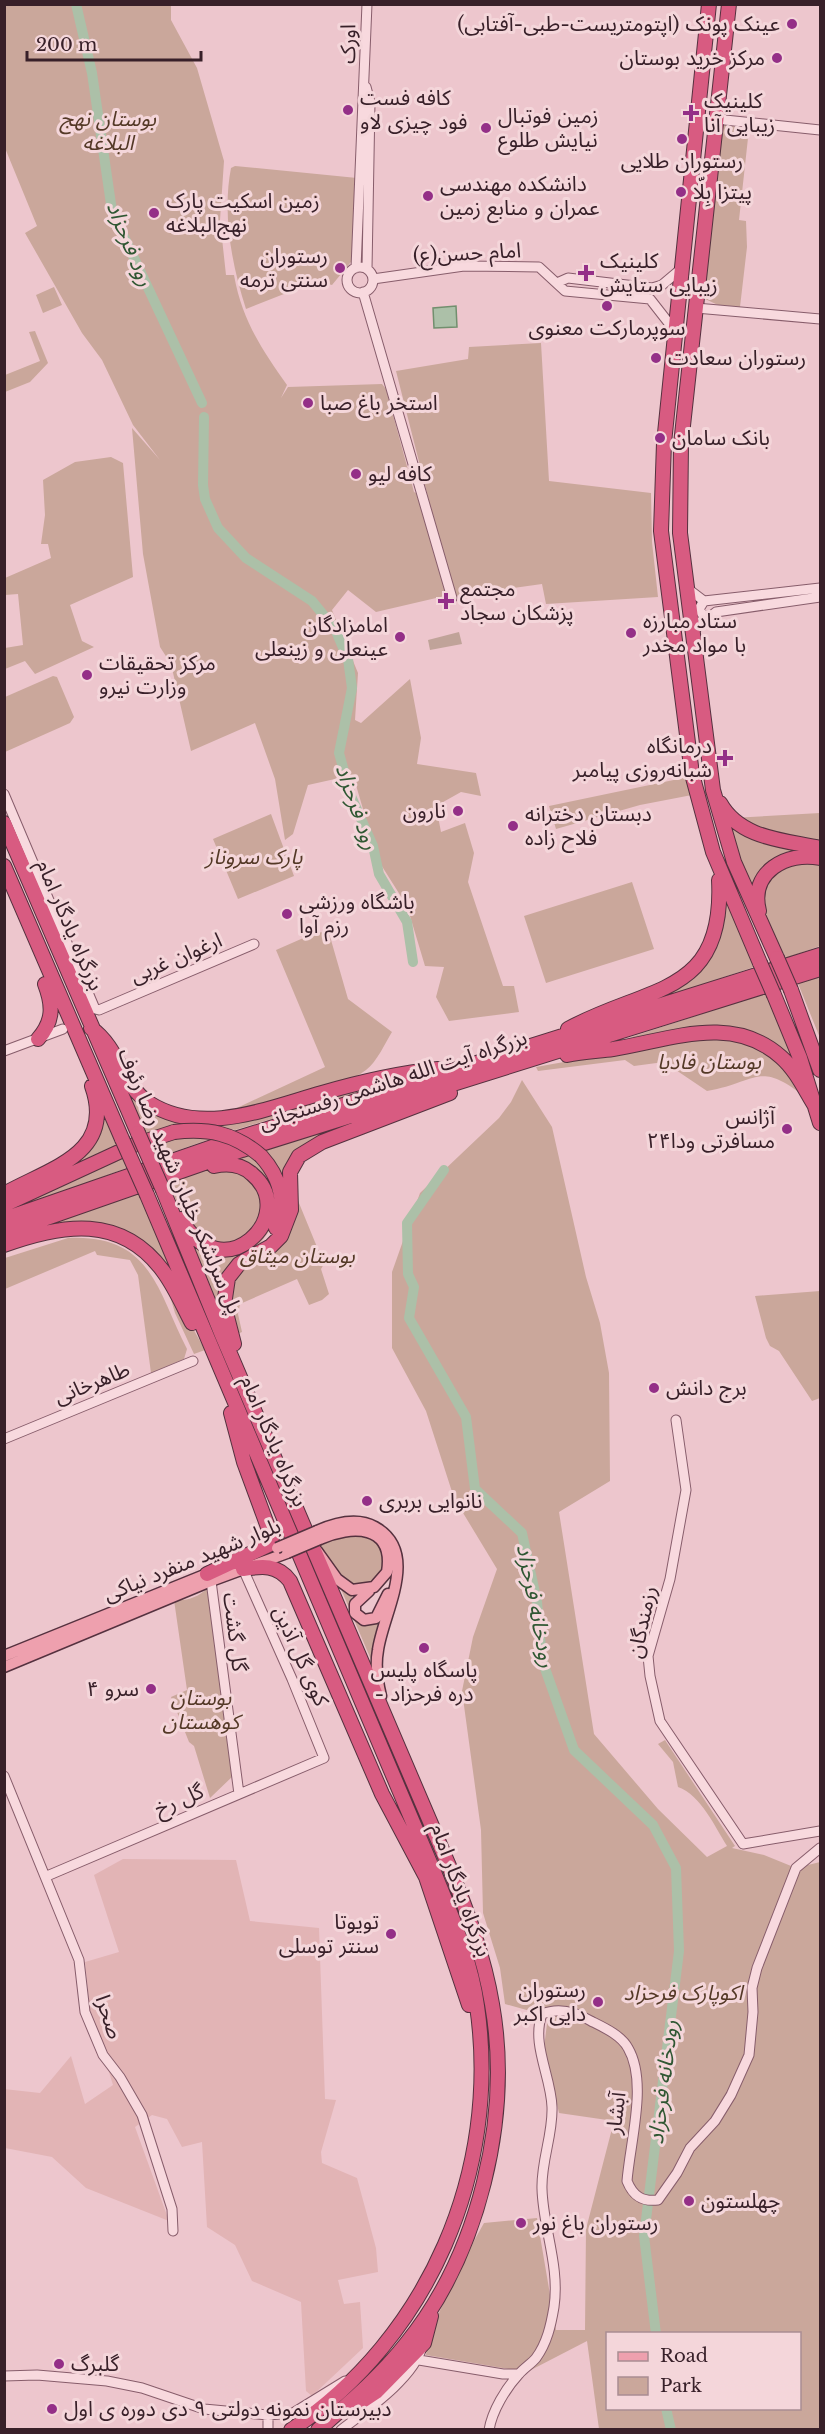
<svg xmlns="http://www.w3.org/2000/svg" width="825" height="2434" font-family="'Libre Baskerville','Noto Sans Arabic',serif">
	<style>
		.farmland { fill: #e2b4b5 }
		.green { fill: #caa79b; fill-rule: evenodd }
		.cemetery { fill: #c0a399 }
		.water { fill: #acc0a8; stroke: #728f6e; stroke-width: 1.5 }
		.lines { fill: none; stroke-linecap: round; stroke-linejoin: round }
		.river { stroke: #acc0a8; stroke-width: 10 }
		.minor-casing { stroke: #875d6b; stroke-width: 11 }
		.major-casing { stroke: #55313f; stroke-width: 13 }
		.highway-casing { stroke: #55313f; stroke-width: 16 }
		.minor { stroke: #f8d9de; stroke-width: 9 }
		.major { stroke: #eea0ae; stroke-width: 10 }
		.highway { stroke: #d85b81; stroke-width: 14 }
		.major-bridge-casing { stroke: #55313f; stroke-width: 13; stroke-linecap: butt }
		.highway-bridge-casing { stroke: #55313f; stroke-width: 16; stroke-linecap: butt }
		.major-bridge { stroke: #eea0ae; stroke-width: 10 }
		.highway-bridge { stroke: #d85b81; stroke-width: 14 }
		.poi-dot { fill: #942f87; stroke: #f4d6da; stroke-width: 2 }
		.labels { text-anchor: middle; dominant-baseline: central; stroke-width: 6; stroke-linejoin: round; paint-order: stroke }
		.poi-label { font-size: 21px; fill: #382029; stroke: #f4d6da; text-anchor: start }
		.street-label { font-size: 21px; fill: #382029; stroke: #f4d6da }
		.park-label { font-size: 21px; font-style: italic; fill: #543927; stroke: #f4d6da }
		.water-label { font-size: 22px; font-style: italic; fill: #305733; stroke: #f4d6da }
	</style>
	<rect width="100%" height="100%" fill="#edc6cd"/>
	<path class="farmland" d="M123,1859l113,1 14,61 69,7 6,171 11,1 -15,52 1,11 35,15 19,70 2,24 -40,8 6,24 16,-2 3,46 -51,48 -6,-5 -5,-89 -49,-21 -17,-36 -28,-18 -5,-85 -20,5 -15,-28 -15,-4 -17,12 34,94 -83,-33 -34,-31 -47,-9 -1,-59 36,4 31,-37 14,48 28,-19 -23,-74 -5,-49 34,-10 -25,-77z"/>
	<path class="green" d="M5,5h166v15l26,48 27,93 -4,59 6,55h8c8,45 27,73 53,110l-6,13 7,-11 94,-3 4,5 28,103 2,1 33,102 -73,17 -28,-22 -16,20 26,63 -3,47 6,3 49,-44 11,59 -4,26 59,9 5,23 -20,-4 -25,14 5,26 24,-9 9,30 -6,29 35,104h11l5,26 -70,9 -13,-24 8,-30 -19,-1 -18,-60 -29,-46 -25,-85 -45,10 -15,49 -8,6 -10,-61 -20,-56 -64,28 -20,-87 -11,-17 -17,-93 -11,-126 28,32 -27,-35 -31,-65 -20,-27 -57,-100 12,-7 -32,-78z
		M721,122l20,7 -1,8 8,1 -9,82 7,1 1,26 -7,60 -22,-2 -15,-7z
		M235,166l122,12 -2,79 -23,28 -15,-4 -71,28c-14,-43 -24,-95 -15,-141z
		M54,287l8,18 -19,8 -7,-18z
		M35,331l13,32 -18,19 -25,10v-17l35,-14 -11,-29z
		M541,343l8,138 102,12 1,49 6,55 -112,7 -4,-20 -84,12 -6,-4 -56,-221 72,-12 1,-12z
		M111,457l12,6 10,114 -63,28 12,36 12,6 -59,27 -10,-13 -20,8v-21l18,-3 -5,-51 -13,1v-17l46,-20 -3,-14h-7l4,-29 -2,-35 32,-18z
		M53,676l4,1 17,40 -4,6 -65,29v-55z
		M688,777l4,18 -52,10 -84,24 -7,-23z
		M724,813l6,8 90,29 -38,8 -26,46z
		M820,813v33l-60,-13 -28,-15z
		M271,814l23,62 -56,23 -25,-60z
		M820,860v86l-34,12 -24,-46 -3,-11 16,-34z
		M632,882l22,67 -108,34 -22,-67z
		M722,883l32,84 -104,35 53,-40z
		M317,932l12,1 19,66 44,33c-7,11 -15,30 -26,38 -35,26 -100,33 -142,44l101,-47 -49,-117z
		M820,974v64l-23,-57z
		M769,992l29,71 -94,-35 -76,10z
		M720,1034l52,19 34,45c-48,-39 -49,-15 -99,-7l-43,-29 -30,4 -9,-6 -87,11 -2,-4z
		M105,1043l33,53 60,24 224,-47 -187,57c-32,-10 -58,-5 -90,4z
		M522,1080l30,47 34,150 14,46 9,50 1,108 -51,31 35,222 64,75 49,48 20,-11c-12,-19 -26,-51 -49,-59l-5,-25 -15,-18 7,-4 70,106 -3,2 32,7 32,13 24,-6v567h-221l-12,-88 -60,31 -101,-17c3,-27 15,-45 26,-69 10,-22 20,-42 32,-63l53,-5 19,112h29l1,-101 28,-108 -55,-8 -15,-66 4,-31 -43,-12 -5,-36 -17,-55 -2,-83 -19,-139 11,-54 24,-68 -43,-71 -28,-87 -34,-63v-76l28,-79 79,-75 12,-16zM608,2334h192v74h-192z
		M95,1089l24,56 -114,52 83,-49z
		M419,1097l-106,42 -19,14 -10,57 -24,-63z
		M224,1134l-68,24 -8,-17z
		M250,1149l8,7 19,37 -5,34 -13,18 -27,19 -2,75 -50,-117 10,14 49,14 31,-45 -37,-44z
		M122,1151l7,16 -124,47v-6z
		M216,1167l28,4 20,32 -9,30 -32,14 -33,-18 -22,-46z
		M292,1186l32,78 -3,5 8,25 -7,6 -13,5 -12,-26 -57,25 -2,10 4,18 -7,3 -7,-39 7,-23 35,-21z
		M139,1190l56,133 -27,-49 -53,-42 -110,5z
		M68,1238c84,-4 89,53 119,111l-3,10 -33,14 -13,-98 -8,-15 -33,-5 -2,-4 -90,38v-31z
		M820,1291v107l-8,3 -33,-50 -9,-5 -4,-8 -11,-42z
		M169,1293l8,7 28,50 -11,4 -19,-41z
		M367,1535c20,16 20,22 11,45l-27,7 -22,-25 -9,-18 17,-7z
		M208,1588l26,187 -24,23 -16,-52 -5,-4 -18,-45 16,-7 -13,-90c14,1 24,-3 34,-12z
		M341,1589l12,5 -4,12 10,17 11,2 10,-4 -6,19 -2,22z"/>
	<path class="cemetery" d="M459,632l3,12 -32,6 -2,-10z"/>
	<path class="water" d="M456,306l1,21 -23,1 -1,-20z"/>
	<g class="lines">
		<path class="river" d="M76,4l16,69 20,138 90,192
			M204,417l-1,68 2,14 13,29 28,30 66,43 23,28 13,30 4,29 -13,65 12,43 22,50 6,28 28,48 6,40
			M444,1170l-37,53 1,51 6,13 -5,31 57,99 9,72 47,44 15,69 5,58 32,90 79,75 23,43 3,83 -35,285 12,98
			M666,2408l5,22"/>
		<g class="minor-casing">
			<path id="minor" d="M366,87l4,15 -3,167
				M716,114l9,6 95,10
				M347 280a13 13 0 1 1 26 0a13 13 0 1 1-26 0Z
				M356,268l11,-264
				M373,279l91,-13 75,1 26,24 85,8 25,32
				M559,282l9,-4 84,10 10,-3 19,-16
				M363,292l89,306
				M696,308l124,11
				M687,588l17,13 116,-13
				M704,601l-5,8 3,5 7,2
				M693,635l1,-5 22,-18 104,-15
				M4,794l91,215 4,1 155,-66
				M4,1051l59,-22
				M676,1420l10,70 -16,89 -22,77 2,20 10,45 83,123 77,-13
				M4,1439l189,-78
				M211,1581l28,213
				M4,1776l75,184 6,52 18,43 17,22 22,38 30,94 1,22
				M47,1876l277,-118 -32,-79 -49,-110
				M419,2360l84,14h16
				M4,2376l33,-1 70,6 35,7 62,21 64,6 25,-2 52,-32
				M268,2415v15
				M341,2430c26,-20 73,-52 81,-83
				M489,2430c3,-19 17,-42 30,-56 5,-6 12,-10 17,-16 11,-15 15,-33 18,-51 6,-41 -11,-79 -12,-118 -1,-28 11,-54 10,-82 -1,-31 -21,-63 -10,-93 17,-7 34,-2 49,7 12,6 30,14 37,27 20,34 2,94 -1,133 6,15 15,21 31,19l19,-27 13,-25 25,-27 16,-26 18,-40 4,-43 -1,-24 5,-20 39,-100 24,-20"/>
		</g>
		<g class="major-casing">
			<path id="major" d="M317,1531c18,-8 40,-14 58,-4 46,26 8,86 3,123 -3,16 -1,30 3,46
				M317,1551l20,28 15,11 22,-3 13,-15c8,-48 -36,-47 -67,-33
				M369,1591l-14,13v9l9,7 12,-2 12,-24
				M4,1656l208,-84
				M4,1667l207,-86 76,-28"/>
		</g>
		<g class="highway-casing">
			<path id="highway" d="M709,4l-45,439 -3,88 31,243 21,78 47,111
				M729,4l-48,440 -1,89 33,257 21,72 43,96
				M720,803c20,36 64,37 100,45
				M4,823l134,310
				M4,866l118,273
				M759,911c-10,-39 28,-60 61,-53
				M791,990l29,80
				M774,995l26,63 20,65
				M91,1028c29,21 30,56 58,75 53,34 119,5 173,-10 38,-11 77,-20 116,-24
				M568,1029c80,-44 157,-32 151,-149
				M38,1039c16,-18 15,-34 7,-55
				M567,1055c15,-3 31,-4 46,-6 57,-9 119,-36 168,8 15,13 24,33 34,49
				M261,1156c19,21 26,46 15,72
				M163,1190l59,145 227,531c18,45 35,90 43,138 20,113 -13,250 -86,340 -25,32 -57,59 -88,86
				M4,1194c46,-26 112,-40 88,-108
				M147,1195l287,677c17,43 37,88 43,134 24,164 -48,332 -186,424
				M4,1205l130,-60 40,-13
				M4,1219l231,-80 585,-184
				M181,1219c41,74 120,-4 71,-45 -11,-10 -24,-11 -38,-8
				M4,1233l238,-83 578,-181
				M4,1245c58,-21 117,-31 159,26 12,16 20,35 29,52
				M234,1344l-10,-39 4,-27 11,-14 32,-18 10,-10 10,-26 -1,-38 9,-16 23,-14 128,-49
				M243,1569c19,-3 34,-5 47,12l92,213 44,83 43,128
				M207,1574l62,-29 3,-7 -28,-76 -13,-49
				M355,2406l21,-14 48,-49 7,-27"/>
		</g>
		<use href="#minor" class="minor"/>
		<use href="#major" class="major"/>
		<use href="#highway" class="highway"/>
		<g class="major-bridge-casing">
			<path id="major-bridge" d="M277,1548l40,-17
				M287,1553l33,-14"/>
		</g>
		<g class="highway-bridge-casing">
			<path id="highway-bridge" d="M777,958l14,32
				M760,963l14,32
				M174,1132c34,-4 60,1 87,24
				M138,1133l25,57
				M122,1139l25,56"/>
		</g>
		<use href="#major-bridge" class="major-bridge"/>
		<use href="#highway-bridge" class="highway-bridge"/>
	</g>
	<g class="poi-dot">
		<circle cx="792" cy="24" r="6"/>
		<circle cx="777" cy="58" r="6"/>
		<circle cx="348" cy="110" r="6"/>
		<path d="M688 104h6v6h6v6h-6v6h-6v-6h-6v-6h6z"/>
		<circle cx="486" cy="128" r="6"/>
		<circle cx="682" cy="139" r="6"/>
		<circle cx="681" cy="192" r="6"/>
		<circle cx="428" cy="196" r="6"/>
		<circle cx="154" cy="213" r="6"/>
		<circle cx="340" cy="268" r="6"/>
		<path d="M583 264h6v6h6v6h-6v6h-6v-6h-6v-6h6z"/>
		<circle cx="607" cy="306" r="6"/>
		<circle cx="656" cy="358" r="6"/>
		<circle cx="308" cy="403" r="6"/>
		<circle cx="660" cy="438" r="6"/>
		<circle cx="356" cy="474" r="6"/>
		<path d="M443 592h6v6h6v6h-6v6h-6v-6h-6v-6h6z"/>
		<circle cx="631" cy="633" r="6"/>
		<circle cx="400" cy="637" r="6"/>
		<circle cx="87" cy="675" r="6"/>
		<path d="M722 749h6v6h6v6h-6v6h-6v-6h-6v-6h6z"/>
		<circle cx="458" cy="811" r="6"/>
		<circle cx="513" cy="826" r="6"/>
		<circle cx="287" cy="914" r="6"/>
		<circle cx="787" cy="1129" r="6"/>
		<circle cx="654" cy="1388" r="6"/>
		<circle cx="367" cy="1501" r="6"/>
		<circle cx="424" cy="1648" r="6"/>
		<circle cx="151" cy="1689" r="6"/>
		<circle cx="391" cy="1934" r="6"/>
		<circle cx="598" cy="2002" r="6"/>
		<circle cx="689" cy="2201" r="6"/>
		<circle cx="521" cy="2223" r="6"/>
		<circle cx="59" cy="2364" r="6"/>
		<circle cx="52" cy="2409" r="6"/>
	</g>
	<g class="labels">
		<g class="poi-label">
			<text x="780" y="24" text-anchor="end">عینک پونک (اپتومتریست-طبی-آفتابی)</text>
			<text x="765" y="58" text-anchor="end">مرکز خرید بوستان</text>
			<text x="360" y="98">کافه‌ فست‌<tspan x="360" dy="24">فود چیزی لاو</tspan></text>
			<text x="704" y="101">کلینیک<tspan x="704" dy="24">زیبایی آنا</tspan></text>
			<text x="498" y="116">زمین فوتبال<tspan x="498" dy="24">نیایش طلوع</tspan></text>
			<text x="682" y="161" text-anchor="middle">رستوران طلایی</text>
			<text x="440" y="184">دانشکده مهندسی<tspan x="440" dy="24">عمران و منابع زمین</tspan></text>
			<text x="693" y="192">پيتزا بِلّا</text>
			<text x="166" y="201">زمین اسکیت پارک<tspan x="166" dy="24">نهج‌البلاغه</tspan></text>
			<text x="328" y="256" text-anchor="end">رستوران<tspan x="328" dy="24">سنتی ترمه</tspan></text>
			<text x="600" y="261">کلینیک<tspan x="600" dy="24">زیبایی ستایش</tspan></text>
			<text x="607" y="328" text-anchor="middle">سوپرمارکت معنوی</text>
			<text x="668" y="358">رستوران سعادت</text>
			<text x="320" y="403">استخر باغ صبا</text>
			<text x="672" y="438">بانک سامان</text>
			<text x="368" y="474">کافه لیو</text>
			<text x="460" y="589">مجتمع<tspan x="460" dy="24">پزشکان سجاد</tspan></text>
			<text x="643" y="621">ستاد مبارزه<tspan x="643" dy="24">با مواد مخدر</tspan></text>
			<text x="388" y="625" text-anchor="end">امامزادگان<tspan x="388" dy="24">عینعلی و زینعلی</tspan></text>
			<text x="99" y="663">مرکز تحقیقات<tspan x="99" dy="24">وزارت نیرو</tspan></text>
			<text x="712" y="746" text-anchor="end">درمانگاه<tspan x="712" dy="24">شبانه‌روزی پیامبر</tspan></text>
			<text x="446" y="811" text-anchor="end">نارون</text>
			<text x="525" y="814">دبستان دخترانه<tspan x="525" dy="24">فلاح زاده</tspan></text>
			<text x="299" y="902">باشگاه ورزشی<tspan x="299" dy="24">رزم آوا</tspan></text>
			<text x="775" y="1117" text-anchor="end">آژانس<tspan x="775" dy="24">مسافرتی ودا۲۴</tspan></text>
			<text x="666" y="1388">برج دانش</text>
			<text x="379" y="1501">نانوایی بربری</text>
			<text x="424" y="1670" text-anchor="middle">پاسگاه پلیس<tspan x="424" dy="24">- دره فرحزاد</tspan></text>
			<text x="139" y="1689" text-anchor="end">سرو ۴</text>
			<text x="379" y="1922" text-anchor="end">تویوتا<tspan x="379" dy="24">سنتر توسلی</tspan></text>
			<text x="586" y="1990" text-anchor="end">رستوران<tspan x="586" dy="24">دایی اکبر</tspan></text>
			<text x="701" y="2201">چهلستون</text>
			<text x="533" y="2223">رستوران باغ نور</text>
			<text x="71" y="2364">گلبرگ</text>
			<text x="64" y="2409">دبیرستان نمونه دولتی ۹ دی دوره ی اول</text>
		</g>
		<g class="street-label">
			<text transform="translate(348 44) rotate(-89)">اورک</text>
			<text transform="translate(467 253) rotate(-3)">امام حسن(ع)</text>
			<text transform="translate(70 925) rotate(67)">بزرگراه یادگار امام</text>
			<text transform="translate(176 958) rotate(-23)">ارغوان غربی</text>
			<text transform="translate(393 1080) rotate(-18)">بزرگراه آیت الله هاشمی رفسنجانی</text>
			<text transform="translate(180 1181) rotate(67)">پل سرلشکر خلبان شهید رضا رئوف</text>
			<text transform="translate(92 1383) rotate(-22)">طاهرخانی</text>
			<text transform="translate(274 1441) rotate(67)">بزرگراه یادگار امام</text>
			<text transform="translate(192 1560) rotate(-22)">بلوار شهید منفرد نیاکی</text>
			<text transform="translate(642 1622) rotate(-78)">رزمندگان</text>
			<text transform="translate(235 1632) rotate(83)">گل گشت</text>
			<text transform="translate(301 1656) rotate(66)">کوی گل آذین</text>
			<text transform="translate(179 1800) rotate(-23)">گل رخ</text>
			<text transform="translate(461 1890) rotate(70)">بزرگراه یادگار امام</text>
			<text transform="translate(109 2017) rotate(72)">صحرا</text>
			<text transform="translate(616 2113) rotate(-83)">آبشار</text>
		</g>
		<g class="park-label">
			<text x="108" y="119">بوستان نهج<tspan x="108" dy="24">البلاغه</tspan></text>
			<text x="254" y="857">پارک سروناز</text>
			<text x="709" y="1062">بوستان فادیا</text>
			<text x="297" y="1256">بوستان میثاق</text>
			<text x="201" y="1698">بوستان<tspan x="201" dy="24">کوهستان</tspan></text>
			<text x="683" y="1993">اکوپارک فرحزاد</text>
		</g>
		<g class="water-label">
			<text transform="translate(130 244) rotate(68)">رود فرحزاد</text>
			<text transform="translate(357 807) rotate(71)">رود فرحزاد</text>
			<text transform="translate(536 1606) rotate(79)">رودخانه فرحزاد</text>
			<text transform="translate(663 2082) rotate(-83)">رودخانه فرحزاد</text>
		</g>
	</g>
	<rect width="825" height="2434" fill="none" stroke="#382029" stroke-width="12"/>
	<rect x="606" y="2332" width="195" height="78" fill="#f4d6da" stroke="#a98d93" stroke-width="1.5"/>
	<rect x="618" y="2352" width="30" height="9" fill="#eea0ae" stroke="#a98d93" stroke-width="1.5"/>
	<text x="660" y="2362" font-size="18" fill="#382029">Road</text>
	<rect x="618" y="2377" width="30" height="18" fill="#caa79b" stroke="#a98d93" stroke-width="1.5"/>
	<text x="660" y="2392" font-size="18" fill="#382029">Park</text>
	<path d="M27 51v9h174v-9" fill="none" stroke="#382029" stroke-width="3"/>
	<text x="36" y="51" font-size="18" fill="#382029" stroke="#f4d6da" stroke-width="4.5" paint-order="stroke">200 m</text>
</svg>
